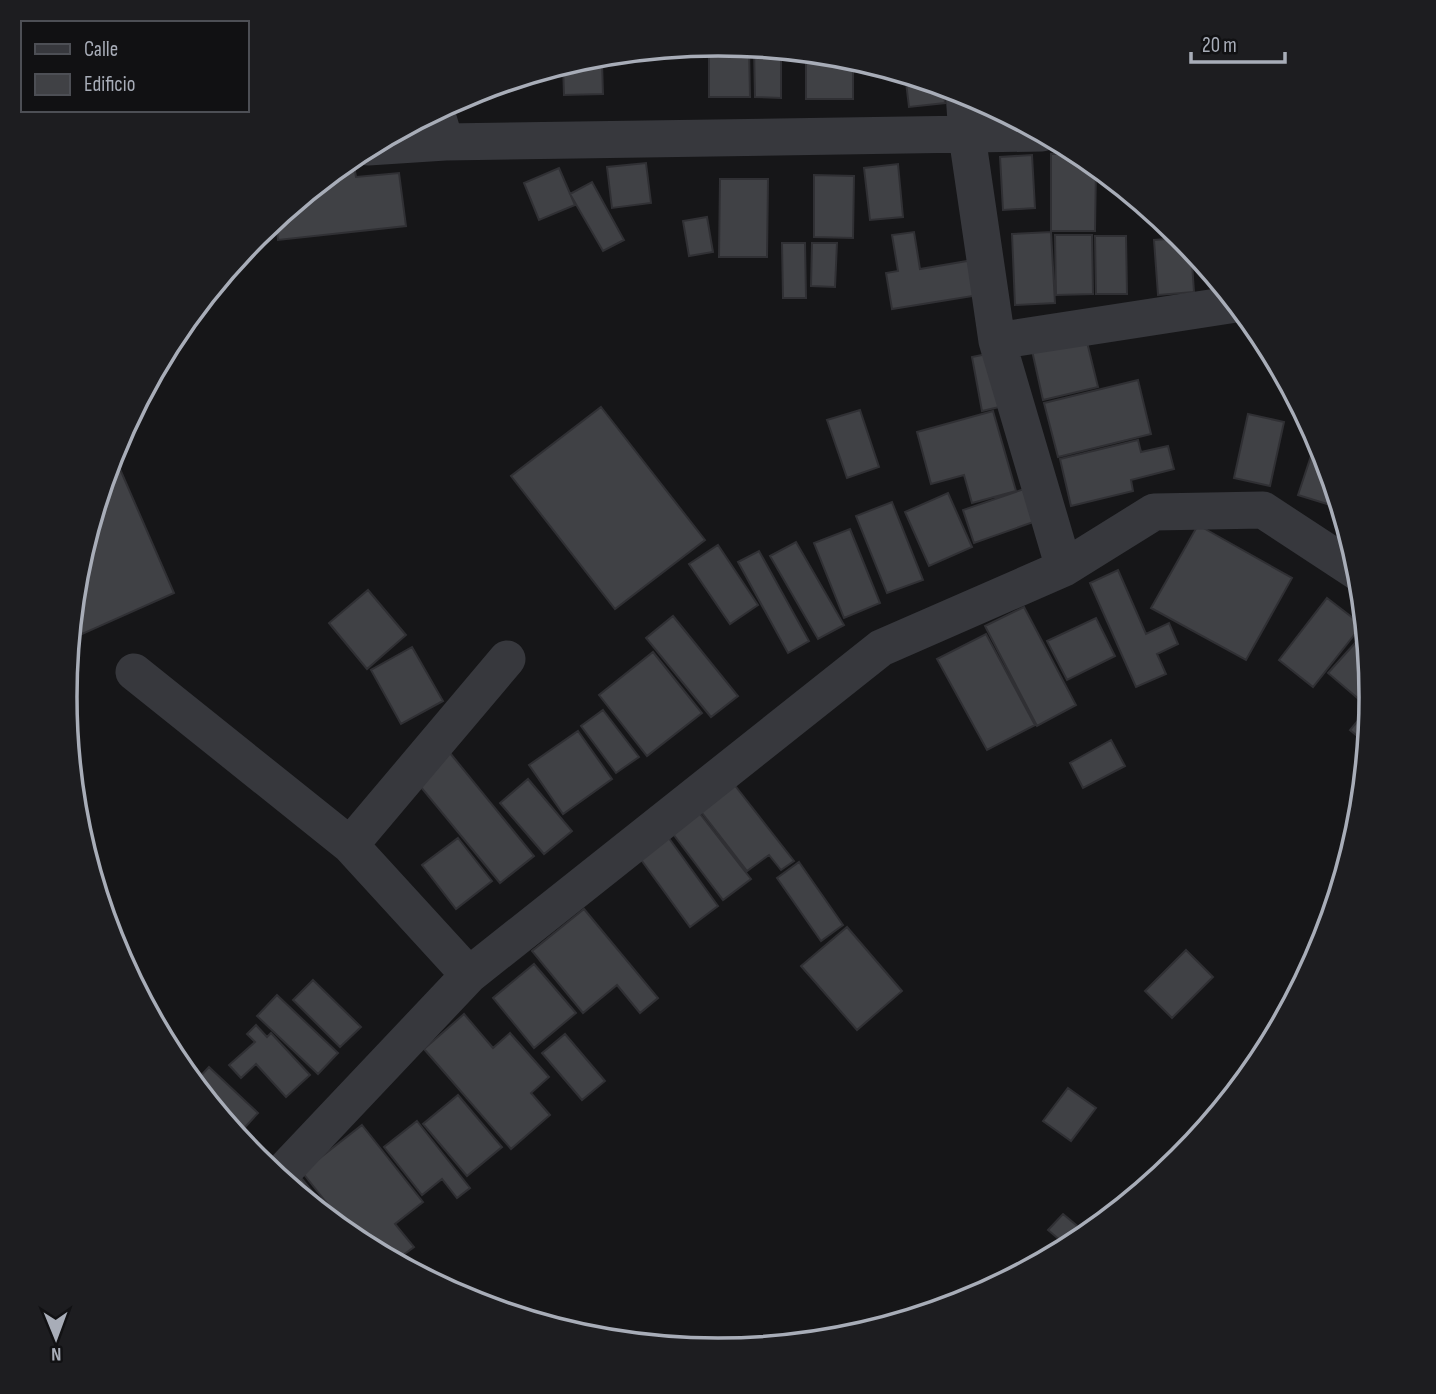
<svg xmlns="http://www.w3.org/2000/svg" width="1436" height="1394" font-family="'Sofia Sans Condensed',sans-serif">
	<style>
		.building { fill: #404145; stroke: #303034; stroke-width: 2 }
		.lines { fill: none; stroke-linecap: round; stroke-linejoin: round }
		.minor { stroke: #37383d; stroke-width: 37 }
		.rim { fill: none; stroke: #a8adb8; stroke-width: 3.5 }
	</style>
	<rect width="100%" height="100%" fill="#161618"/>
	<path class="building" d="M718,44l31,3 1,50h-41v-52z
		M754,47l27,3v48l-26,-1z
		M806,52l47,7v40h-47z
		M602,62l1,32 -39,1 -1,-30z
		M905,74l38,12 2,17 -36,4z
		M1051,154h30l15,12 -1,65h-44z
		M1032,155l3,53 -32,2 -3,-53z
		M646,163l5,40 -39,5 -5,-41z
		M898,164l5,53 -33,3 -6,-52z
		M354,165l2,12 43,-4 7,53 -128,14 -2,-21 19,-16 15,-1 -1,-10 13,-11 10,-1v-7l8,-7z
		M559,168l16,37 -36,15 -15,-37z
		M814,175l40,1 -1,62 -39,-1z
		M720,179h48l-1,78h-48z
		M592,182l32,58 -21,11 -33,-57z
		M707,217l6,35 -24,4 -6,-35z
		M914,232l6,37 53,-9 6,35 -87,14 -6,-36 12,-2 -6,-36z
		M1051,232l4,71 -40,2 -3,-71z
		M1055,235h37l1,59 -37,1z
		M1095,236h31l1,58h-31z
		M1182,238l9,10 3,44 -36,3 -4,-55z
		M782,243h23l1,55h-23z
		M812,243h25l-2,44 -24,-1z
		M1085,334l13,53 -55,13 -12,-54z
		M997,352l11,53 -26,6 -10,-54z
		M1138,380l13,54 -93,23 -14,-54z
		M601,407l104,133 -90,69 -104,-133z
		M860,410l19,57 -32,11 -20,-58z
		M993,411l23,80 -44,12 -8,-28 -33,9 -14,-52z
		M1248,414l36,8 -14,64 -36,-8z
		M1317,438l5,9 18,61 -42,-13z
		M1138,440l3,12 27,-6 6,23 -43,11 2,11 -62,15 -11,-47z
		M113,453l61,140 -103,46 6,-70z
		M1030,487l12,32 -68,24 -11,-33z
		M948,493l24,54 -43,19 -24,-54z
		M892,502l31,78 -36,13 -31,-77z
		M1198,525l94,53 -46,82 -95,-52z
		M850,529l30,74 -36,15 -30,-75z
		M796,542l48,83 -26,14 -48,-83z
		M718,545l40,60 -28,19 -41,-60z
		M759,551l50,90 -21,12 -50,-91z
		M1118,570l28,64 23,-11 9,21 -21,10 9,20 -30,13 -46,-104z
		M368,590l38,45 -39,34 -38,-46z
		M1327,598l35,27 -49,62 -34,-27z
		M1024,607l52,98 -39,21 -52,-100z
		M673,616l65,80 -27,21 -65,-79z
		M1096,618l19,38 -48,24 -20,-39z
		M1365,632l5,58 -9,11 -33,-28z
		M986,634l49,91 -48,25 -50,-91z
		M412,647l31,54 -42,23 -30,-54z
		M653,652l49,61 -55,43 -48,-61z
		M1371,705l-4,39 -17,-14z
		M603,710l36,47 -23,16 -35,-47z
		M578,731l34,48 -49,35 -34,-49z
		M1111,740l14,26 -42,22 -13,-25z
		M450,753l84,103 -34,27 -85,-103z
		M528,779l44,52 -28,23 -44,-51z
		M733,783l61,78 -13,9 -12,-15 -22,16 -48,-62z
		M697,810l54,69 -28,21 -53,-70z
		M663,830l55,76 -28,21 -56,-77z
		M458,838l34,43 -36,28 -34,-44z
		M799,862l44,63 -22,16 -44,-63z
		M584,909l74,89 -18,15 -23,-28 -34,28 -51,-62z
		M847,927l55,64 -45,39 -56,-64z
		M1186,950l27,27 -41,41 -27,-27z
		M534,964l42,49 -42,35 -41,-50z
		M313,980l48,47 -21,20 -47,-47z
		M277,995l61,58 -20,21 -61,-58z
		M464,1014l29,34 17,-15 39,44 -18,16 19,22 -39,34 -87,-100z
		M256,1025l11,12 4,-4 39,42 -24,22 -30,-33 -15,14 -12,-13 26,-23 -8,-8z
		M565,1034l40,47 -23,19 -40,-47z
		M209,1067l49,46 -21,23 -43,-53z
		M1068,1088l28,20 -25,33 -28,-20z
		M458,1095l44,52 -35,29 -44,-52z
		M417,1121l53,67 -13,10 -15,-19 -20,16 -38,-48z
		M362,1125l61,77 -28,22 19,23 -19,14 -13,-12 -4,3 -21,-11 -55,-69z
		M298,1174l47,58 -59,-48z
		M1063,1214l24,20 -19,13 -20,-17z"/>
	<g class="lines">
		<path class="minor" d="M964,92l3,44 30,205 67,227
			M436,111l9,31
			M368,147l77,-5 597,-9
			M997,341l239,-37
			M134,672l216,173 119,130
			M350,845l157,-186
			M278,1177l191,-202 412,-327 183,-80 90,-56 109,-2 96,63"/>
	</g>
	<path d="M0 0H1436V1394H0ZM77 697a641 641 0 1 1 1282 0a641 641 0 1 1-1282 0Z" fill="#1d1d20" fill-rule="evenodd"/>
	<path class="rim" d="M77 697a641 641 0 1 1 1282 0a641 641 0 1 1-1282 0Z"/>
	<rect x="21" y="21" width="228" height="91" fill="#111113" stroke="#4d4f55" stroke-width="2"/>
	<rect x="35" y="44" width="35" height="10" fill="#37383d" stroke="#4d4f55" stroke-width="2"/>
	<text x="84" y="56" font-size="21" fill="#a8adb8">Calle</text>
	<rect x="35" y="74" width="35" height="21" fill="#404145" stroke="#4d4f55" stroke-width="2"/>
	<text x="84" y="91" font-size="21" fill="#a8adb8">Edificio</text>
	<g transform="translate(56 1338) rotate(179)" stroke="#111113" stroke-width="5" paint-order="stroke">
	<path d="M0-5L12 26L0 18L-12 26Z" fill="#a8adb8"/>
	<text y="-10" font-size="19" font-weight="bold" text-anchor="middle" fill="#a8adb8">N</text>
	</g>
	<path d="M1191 52v10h94v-10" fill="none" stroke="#a8adb8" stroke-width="3.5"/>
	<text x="1202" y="52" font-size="21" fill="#a8adb8" stroke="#111113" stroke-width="5" paint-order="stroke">20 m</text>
</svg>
